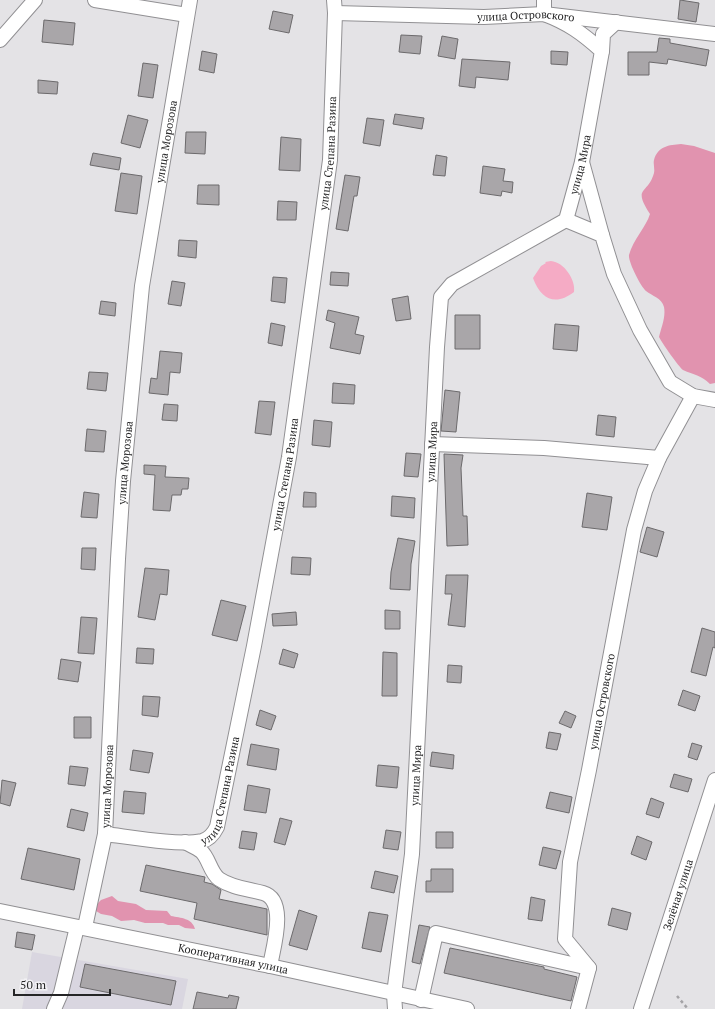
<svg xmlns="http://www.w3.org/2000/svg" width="715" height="1009" font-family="'PT Serif',serif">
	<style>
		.built { fill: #d9d6e0 }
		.green { fill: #f5abc5 }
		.forest { fill: #e193af }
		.building { fill: #a9a6a9; stroke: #6c6a6c }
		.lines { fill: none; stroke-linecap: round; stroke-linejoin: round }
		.minor-casing { stroke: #919093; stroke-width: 16 }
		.path { stroke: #a4a3a6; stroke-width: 2.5; stroke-dasharray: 3 3; stroke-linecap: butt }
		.minor { stroke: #fff; stroke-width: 14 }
		.labels { text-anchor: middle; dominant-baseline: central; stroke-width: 3.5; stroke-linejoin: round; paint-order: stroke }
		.street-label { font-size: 11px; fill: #252526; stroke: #f2f1f4 }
	</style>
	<rect width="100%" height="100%" fill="#e4e3e6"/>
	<path class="built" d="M32,952l156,27 -6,30h-160z"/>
	<path class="green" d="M551,261c13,1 25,19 23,31 -18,14 -33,8 -41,-14l8,-12 5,-3 -1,-1z"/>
	<path class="forest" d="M681,144l13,2 21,7v230l-5,1c-9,-9 -16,-9 -27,-14 -4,-3 -21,-27 -24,-33 2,-9 7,-20 5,-30 -2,-9 -12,-11 -18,-16 -5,-4 -18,-29 -17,-36 4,-15 17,-28 21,-41 -18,-28 -2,-19 4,-41 1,-4 -1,-9 0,-13 4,-14 15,-15 27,-16z
		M112,896l6,5 18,3 10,6 21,1 4,5c10,2 21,2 24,13l-10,-1 -6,-3h-11l-5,-2h-18l-11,-3 -13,1 -9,-5 -11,-2 -5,-3v-6l5,-5z"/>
	<path class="building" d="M680,0l19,3 -3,19 -18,-3z
		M273,11l20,4 -4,18 -20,-4z
		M44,20l31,3 -2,22 -31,-3z
		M401,35l21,1 -2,18 -21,-2z
		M442,36l16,3 -3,20 -17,-3z
		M659,38l11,1v4l39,7 -3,16 -38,-7 -1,5 -18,-2v13h-21v-23h29z
		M202,51l15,3 -3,19 -15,-3z
		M551,51l17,1 -1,13 -16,-1z
		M462,59l48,3 -2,18 -32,-3 -1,11 -16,-2z
		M143,63l15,2 -5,33 -15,-2z
		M38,80l20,2 -1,12 -19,-1z
		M395,114l29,4 -2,11 -29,-5z
		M128,115l20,5 -8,28 -19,-5z
		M367,118l17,2 -4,26 -17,-3z
		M186,132h20l-1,22 -20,-1z
		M281,137l20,2 -1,32 -21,-1z
		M93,153l28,5 -2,12 -29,-5z
		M436,155l11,2 -2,19 -12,-1z
		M483,166l22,3 -2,12 10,1 -1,11 -10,-2 -1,5 -21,-3z
		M121,173l21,3 -5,38 -22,-3z
		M345,175l15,2 -3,19h-3l-6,35 -12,-2z
		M198,185h21v20l-22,-1z
		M278,201l19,1 -1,18h-19z
		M179,240l18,1 -1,17 -18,-2z
		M331,272l18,1 -1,13 -18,-1z
		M273,277l14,1 -2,25 -14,-2z
		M172,281l13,2 -4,23 -13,-2z
		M408,296l3,23 -15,2 -4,-22z
		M101,301l15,2 -1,13 -16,-2z
		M328,310l31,7 -4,17 9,2 -4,18 -30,-6 5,-25 -9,-3z
		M455,315h25v34h-25z
		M271,323l14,3 -3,20 -14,-3z
		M555,324l24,2 -2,25 -24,-2z
		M160,351l22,2 -2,20 -10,-1 -2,23 -19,-2 2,-15 6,1z
		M89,372l19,1 -2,18 -19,-2z
		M333,383l22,2 -1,19 -22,-1z
		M445,390l15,2 -4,40 -15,-1z
		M259,401l16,1 -4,33 -16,-2z
		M164,404l14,1 -1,16 -15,-1z
		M598,415l18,2 -2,20 -18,-2z
		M314,420l18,2 -2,25 -18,-2z
		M87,429l19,2 -2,21 -19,-1z
		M406,453l15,1 -3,23 -14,-1z
		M444,454l19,1 -2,13 2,48h4l1,29 -21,1z
		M144,465l22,1 -1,11 24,1 -1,11h-6l-1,6h-9l-2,16 -17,-1 2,-35 -11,-1z
		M84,492l15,2 -2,24 -16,-1z
		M304,492l12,1v14h-13z
		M587,493l25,4 -5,33 -25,-3z
		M392,496l23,2 -1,20 -23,-2z
		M647,527l17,5 -7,25 -17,-5z
		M398,538l17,3 -4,23 -1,26 -20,-1 1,-17z
		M82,548h14l-1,22 -14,-1z
		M292,557l19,1 -1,17 -19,-1z
		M145,568l24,2 -2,25 -7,-1 -5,26 -17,-3z
		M446,575h22l-3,52 -17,-2 4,-31h-7z
		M221,600l25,6 -9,35 -25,-6z
		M385,610l15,1v18h-15z
		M296,612l1,13 -24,1 -1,-12z
		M81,617l16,1 -3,36 -16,-1z
		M702,628l13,4v16l-2,-1 -7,29 -15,-4z
		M137,648l17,1 -1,15 -17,-1z
		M283,649l15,5 -4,14 -15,-4z
		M383,652l14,1v43h-15z
		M61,659l20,3 -3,20 -20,-3z
		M448,665l14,1 -1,17 -14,-1z
		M683,690l17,6 -5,15 -17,-6z
		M143,696l17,1 -2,20 -16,-2z
		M260,710l16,6 -5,14 -15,-5z
		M565,711l11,5 -5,12 -12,-5z
		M74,717h17v21h-17z
		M549,732l12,2 -4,16 -11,-2z
		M692,743l10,3 -5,14 -9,-3z
		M251,744l28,5 -3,21 -29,-5z
		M133,750l20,3 -4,20 -19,-3z
		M432,752l22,3 -1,14 -23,-3z
		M378,765l21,2 -2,21 -21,-2z
		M70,766l18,2 -3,18 -17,-2z
		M674,774l18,5 -4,13 -18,-5z
		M2,780l14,3 -6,23 -10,-3z
		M248,785l22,4 -4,24 -22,-3z
		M124,791l22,2 -2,21 -22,-2z
		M550,792l22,5 -3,16 -23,-5z
		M651,798l13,5 -5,15 -13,-4z
		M71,809l17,4 -4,18 -17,-4z
		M280,818l12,3 -7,24 -11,-3z
		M386,830l15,2 -3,18 -15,-2z
		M242,831l15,2 -3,17 -15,-2z
		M436,832h17v16h-17z
		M637,836l15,6 -6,18 -15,-6z
		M543,847l18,4 -5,18 -17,-4z
		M28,848l52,11 -6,31 -53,-11z
		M146,865l59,12 -1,5 8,2 9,6 -2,9 48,10v26l-73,-16 3,-16 -57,-12z
		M431,869h22v23h-27v-11h5z
		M375,871l23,5 -4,17 -23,-5z
		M531,897l14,3 -3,21 -14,-2z
		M612,908l19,5 -4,17 -19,-5z
		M299,910l18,6 -10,34 -18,-5z
		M369,912l19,3 -7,37 -19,-4z
		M419,925l11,2 -10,37 -8,-2z
		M17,932l18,3 -3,15 -17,-3z
		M450,948l94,19v2l33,8 -6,24 -127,-28z
		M85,964l91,17 -5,24 -91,-18z
		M197,992l31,6 1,-3 10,2 -3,12h-43z"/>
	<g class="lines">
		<g class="minor-casing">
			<g id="minor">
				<path d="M95,0l92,15"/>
				<path id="s1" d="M335,13l149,4 60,-3 171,20"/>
				<path d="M0,40l35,-40"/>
				<path d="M602,51l1,-17 13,-12"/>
				<path d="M582,162l20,73"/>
				<path d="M566,220l36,15 12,39 26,56 30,52 23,14 22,4"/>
				<path d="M432,444l112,4 115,10"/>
				<path id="s2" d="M105,834c25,3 73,12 97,7 8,-2 12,-8 15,-14l37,-181 35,-189 41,-297 5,-147 -1,-13"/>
				<path d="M185,842c5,3 12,6 16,9 8,7 9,21 18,28 13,9 29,10 44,14 25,7 10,55 7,73"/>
				<path id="s3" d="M0,911l270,55 197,43"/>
				<path id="s4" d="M85,927l20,-93 13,-275 5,-78 19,-195 48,-286"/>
				<path d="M421,1000l15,-67 153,35"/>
				<path d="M54,1009l7,-16 16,-66"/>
				<path id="s5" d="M395,1009l-1,-15 18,-140 25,-507 4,-50 11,-13 114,-64 16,-58 20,-111c-20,-18 -34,-28 -58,-37v-14"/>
				<path id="s6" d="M578,1009l11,-41 -24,-29 5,-77 19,-92 45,-240 11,-39 14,-33 34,-62"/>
				<path id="s7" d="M641,1009l74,-229"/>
			</g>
		</g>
		<path class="path" d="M677,996l11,13"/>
		<use href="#minor" class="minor"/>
	</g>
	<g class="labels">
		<g class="street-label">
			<text stroke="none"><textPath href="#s1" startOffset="191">улица Островского</textPath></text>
			<text stroke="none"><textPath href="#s4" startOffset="791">улица Морозова</textPath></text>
			<text stroke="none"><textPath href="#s2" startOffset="802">улица Степана Разина</textPath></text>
			<text stroke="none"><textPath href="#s5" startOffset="919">улица Мира</textPath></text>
			<text stroke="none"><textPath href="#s5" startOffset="559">улица Мира</textPath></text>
			<text stroke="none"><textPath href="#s4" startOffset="467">улица Морозова</textPath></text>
			<text stroke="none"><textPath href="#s2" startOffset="478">улица Степана Разина</textPath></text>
			<text stroke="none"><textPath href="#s6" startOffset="321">улица Островского</textPath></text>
			<text stroke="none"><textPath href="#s5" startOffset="235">улица Мира</textPath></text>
			<text stroke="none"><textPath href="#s4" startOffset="143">улица Морозова</textPath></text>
			<text stroke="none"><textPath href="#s2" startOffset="154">улица Степана Разина</textPath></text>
			<text stroke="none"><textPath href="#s7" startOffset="120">Зелёная улица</textPath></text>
			<text stroke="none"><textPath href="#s3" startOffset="238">Кооперативная улица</textPath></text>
		</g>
	</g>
	<path d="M14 989v6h96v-6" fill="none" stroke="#252526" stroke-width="2"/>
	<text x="20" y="989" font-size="12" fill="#252526" stroke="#f2f1f4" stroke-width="3" paint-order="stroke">50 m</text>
</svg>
